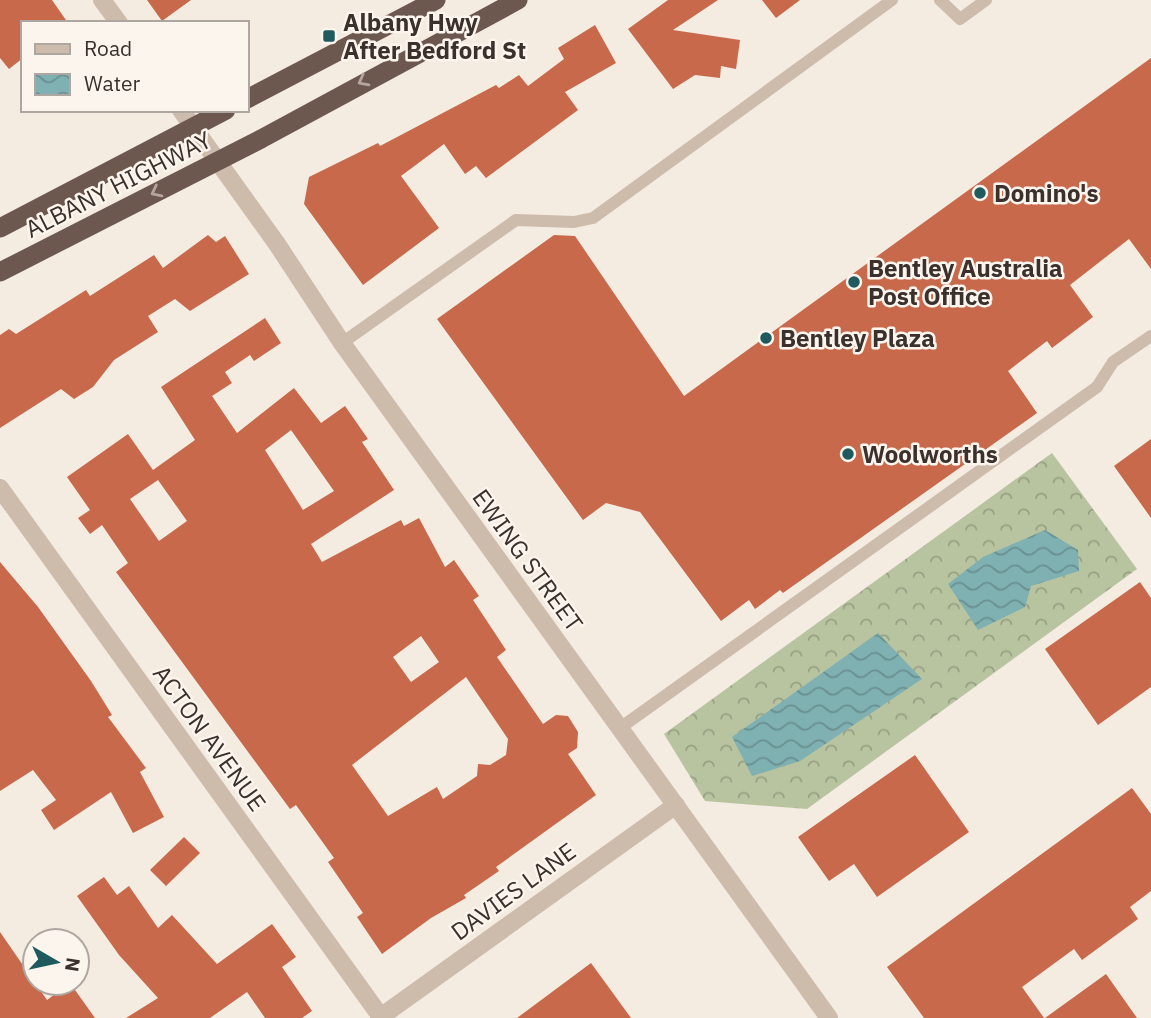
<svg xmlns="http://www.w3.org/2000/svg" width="1151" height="1018" font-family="'IBM Plex Sans',sans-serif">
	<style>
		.forest { fill: url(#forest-crowns) }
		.water { fill: url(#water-waves) }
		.building { fill: #c8694b; fill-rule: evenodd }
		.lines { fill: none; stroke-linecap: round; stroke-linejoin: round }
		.service { stroke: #cdbbac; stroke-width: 12 }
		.minor { stroke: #cdbbac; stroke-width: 18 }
		.tertiary { stroke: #cdbbac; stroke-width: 18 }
		.trunk { stroke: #6c584f; stroke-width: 19 }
		.oneway { stroke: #b4a69e }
		.poi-dot { fill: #1f5a5e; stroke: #fbf5ee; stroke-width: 2.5 }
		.labels { text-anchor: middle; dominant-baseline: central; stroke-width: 5; stroke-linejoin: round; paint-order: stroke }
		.poi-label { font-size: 24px; font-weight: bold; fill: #3b302b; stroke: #fbf5ee; text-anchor: start }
		.street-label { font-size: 24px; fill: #3b302b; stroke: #fbf5ee }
	</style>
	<defs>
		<pattern id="forest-crowns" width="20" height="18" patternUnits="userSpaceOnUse" patternTransform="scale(1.75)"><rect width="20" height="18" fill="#b8c4a0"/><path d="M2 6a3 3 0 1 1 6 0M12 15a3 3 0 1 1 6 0" fill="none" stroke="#97a083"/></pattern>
		<pattern id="water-waves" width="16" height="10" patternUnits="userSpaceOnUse" patternTransform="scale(1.75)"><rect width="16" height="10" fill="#7fb0b2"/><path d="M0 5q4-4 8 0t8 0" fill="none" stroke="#699091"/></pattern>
	</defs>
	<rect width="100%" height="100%" fill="#f4ebe1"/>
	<path class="forest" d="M1052,453l85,116 -330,240 -102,-8 -41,-67z"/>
	<path class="water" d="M1045,530l33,20 1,21 -48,15 -6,21 -47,23 -30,-46 35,-27z
		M878,633l44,46 -122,82 -48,15 -20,-39z"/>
	<path class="building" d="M0,0h52l16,23h-45v35l-14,11 -9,-11z
		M147,0h44l-29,21z
		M668,0h50l-45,30 67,10 -4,29 -15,-3 -1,12 -25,-3 -22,14 -45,-60z
		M762,0h38l-24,18z
		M595,25l21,38 -51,29 13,18 -92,68 -10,-12 -11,8 -21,-30 -43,32 38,52 -76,57 -59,-81 5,-27 69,-34 2,3 116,-61 3,3 20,-13 9,11 36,-27 -6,-11z
		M1151,58v211l-22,-30 -59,46 23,32 -41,31 -5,-7 -39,30 29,42 -254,180 -3,-3 -25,19 -6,-9 -28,21 -81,-109 -34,-9 -23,17 -146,-201 117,-84 21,1 109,160z
		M208,235l8,7 9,-6 24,38 -59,37 -15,-12 -27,17 10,16 -44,28 -21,27 -19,12 -13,-10 -61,39v-93l9,-6 7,5 70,-44 4,6 64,-41 9,13z
		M265,318l16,25 -27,18 -4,-6 -25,17 7,11 -20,13 25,37 57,-45 27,35 24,-17 23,33 -6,3 32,48 -83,54 11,18 79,-42 3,6 15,-8 26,49 9,-7 25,36 -6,4 33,50 -9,7 46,67 13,-9 12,1 10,16 -1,16 -9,6 28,41 -100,72 3,4 -35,24 2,3 -35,20 -49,36 -25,-37 6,-4 -35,-51 6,-4 -38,-53 -6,4 -174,-237 12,-9 -26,-38 -12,9 -12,-16 12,-8 -23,-33 61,-43 25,36 42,-30 -34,-53zM291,430l43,61 -31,19 -38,-60zM158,480l29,41 -28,20 -29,-42zM421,636l18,26 -28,20 -18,-25zM466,677l42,62 -2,16 -16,10 -12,-1 -1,12 -34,23 -6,-12 -49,29 -36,-51z
		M1151,439v79l-37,-52z
		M0,562l38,45 53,74 21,34 -4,2 38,51 -6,4 24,45 -31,16 -22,-41 -57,38 -13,-20 15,-10 -23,-30 -33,21z
		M1140,582l11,16v89l-53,38 -53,-76z
		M915,755l54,77 -92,65 -23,-33 -25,17 -31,-44z
		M1132,788l19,26v77l-21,16 8,12 -56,41 -8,-11 -52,38 22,31h-120l-37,-51z
		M184,837l16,16 -34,33 -16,-16z
		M104,877l13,18 12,-9 29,42 14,-13 45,49 55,-40 24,33 -14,10 30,44 -10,7h-37l-18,-26 -37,26h-84l32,-20 -39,-43 -42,-59z
		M0,932l47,68 23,-17 25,35h-95z
		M591,963l40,55h-114z
		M1106,974l31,44h-92z"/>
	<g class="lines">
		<path class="service" d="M940,0l20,19 26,-19
			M342,343l174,-123 58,2 19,-4 299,-218
			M620,728l477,-341 16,-25 38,-26"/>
		<path class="minor" d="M0,488l381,529
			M379,1018l297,-213"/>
		<path class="tertiary" d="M102,0l17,23
			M181,110l96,134 65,99 487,675"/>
		<path class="trunk" d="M247,99l189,-99
			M0,228l226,-118
			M0,272l261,-133 257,-139"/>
	</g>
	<defs><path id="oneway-chevron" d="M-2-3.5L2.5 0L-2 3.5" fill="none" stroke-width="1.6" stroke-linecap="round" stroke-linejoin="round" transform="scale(1.75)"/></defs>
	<g class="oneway">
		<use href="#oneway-chevron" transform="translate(363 81) rotate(152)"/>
		<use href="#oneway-chevron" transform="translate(156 192) rotate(153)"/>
	</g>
	<g class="poi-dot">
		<rect x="322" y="29" width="14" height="14" rx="3.5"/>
		<circle cx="980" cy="193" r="7"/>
		<circle cx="854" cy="282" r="7"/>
		<circle cx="766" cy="338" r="7"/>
		<circle cx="848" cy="454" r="7"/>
	</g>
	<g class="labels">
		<g class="poi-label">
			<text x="343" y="22">Albany Hwy<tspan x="343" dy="28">After Bedford St</tspan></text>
			<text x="994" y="193">Domino's</text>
			<text x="868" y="268">Bentley Australia<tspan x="868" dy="28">Post Office</tspan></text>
			<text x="780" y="338">Bentley Plaza</text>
			<text x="862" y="454">Woolworths</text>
		</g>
		<g class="street-label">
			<text transform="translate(118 184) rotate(-27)">ALBANY HIGHWAY</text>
			<text transform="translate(528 560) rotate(54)">EWING STREET</text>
			<text transform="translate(210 738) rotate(54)">ACTON AVENUE</text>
			<text transform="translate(513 891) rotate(-36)">DAVIES LANE</text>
		</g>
	</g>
	<rect x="21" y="21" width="228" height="91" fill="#fbf5ee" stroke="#aea6a0" stroke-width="2"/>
	<rect x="35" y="44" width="35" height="10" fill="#cdbbac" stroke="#aea6a0" stroke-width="2"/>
	<text x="84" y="56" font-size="21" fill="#3b302b">Road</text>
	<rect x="35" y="74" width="35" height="21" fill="url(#water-waves)" stroke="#aea6a0" stroke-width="2"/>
	<text x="84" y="91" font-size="21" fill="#3b302b">Water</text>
	<g transform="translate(56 962) rotate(99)"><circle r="33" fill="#fbf5ee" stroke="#aea6a0" stroke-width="2"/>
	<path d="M0-5L12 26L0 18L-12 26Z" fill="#1f5a5e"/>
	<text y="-10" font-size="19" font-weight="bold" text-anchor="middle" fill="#3b302b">N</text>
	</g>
</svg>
